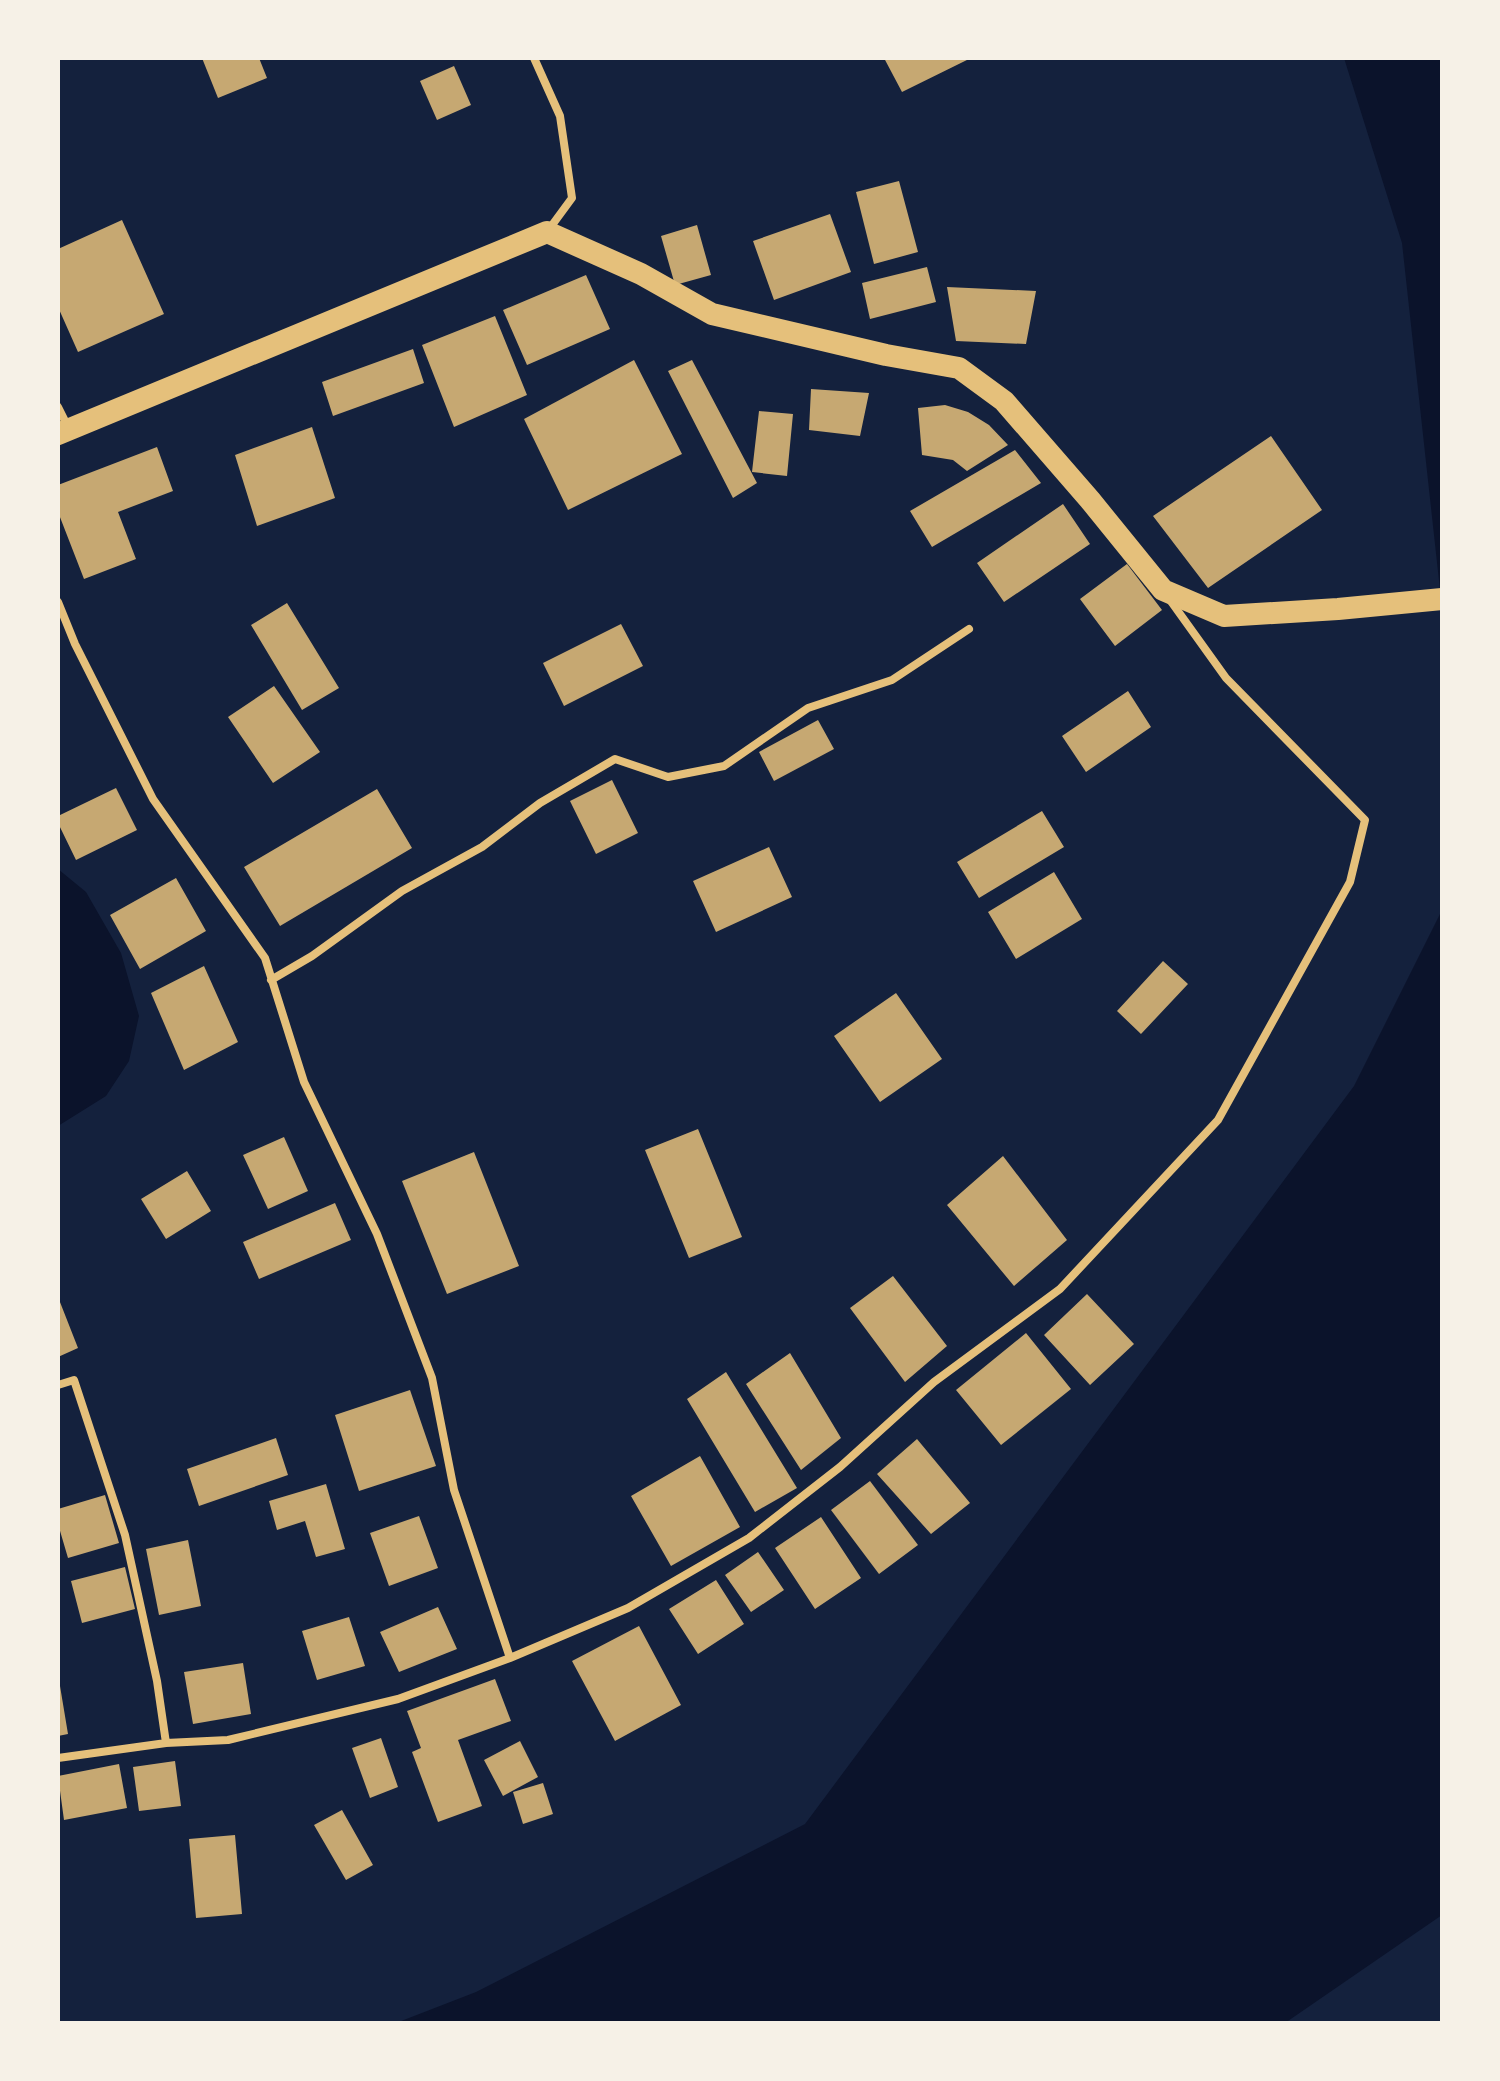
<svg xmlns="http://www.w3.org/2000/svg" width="1500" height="2081" font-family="Montserrat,sans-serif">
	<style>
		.water { fill: #0b132b }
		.building { fill: #c6a872 }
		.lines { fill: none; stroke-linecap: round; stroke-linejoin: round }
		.minor { stroke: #e5c07b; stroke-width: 8 }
		.trunk { stroke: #e5c07b; stroke-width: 22 }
	</style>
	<rect width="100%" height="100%" fill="#14213d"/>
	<path class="water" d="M1344,58h98v550l-40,-365z
		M58,869l28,23 35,61 18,63 -10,45 -23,35 -48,30z
		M1442,910v1005l-157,108h-889l80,-31 329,-168 549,-738z"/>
	<path class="building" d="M202,58h57l8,20 -49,20z
		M884,58h87l-69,34z
		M454,66l17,39 -34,15 -17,-39z
		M899,181l19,71 -44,12 -18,-72z
		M830,214l21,58 -77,28 -21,-59z
		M122,220l42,94 -86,38 -20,-45v-58z
		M697,225l14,50 -36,10 -14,-49z
		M927,267l9,35 -66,17 -8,-36z
		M586,275l24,54 -83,36 -24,-55z
		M947,287l89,4 -10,53 -70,-3z
		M495,316l32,79 -73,32 -32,-82z
		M413,349l11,34 -91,33 -11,-34z
		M634,360l48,94 -114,56 -44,-91z
		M692,360l65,123 -24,15 -65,-127z
		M811,389l58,4 -9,43 -51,-6z
		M945,405l23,7 21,13 19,20 -41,26 -14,-11 -31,-5 -4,-47z
		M759,411l34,3 -6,62 -35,-4z
		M312,427l23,71 -78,28 -22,-71z
		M1271,436l51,74 -114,78 -55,-72z
		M157,447l16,44 -55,21 18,47 -52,20 -26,-67v-27z
		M1015,450l26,33 -109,64 -22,-36z
		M1063,504l27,40 -86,58 -27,-39z
		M1127,564l35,46 -47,36 -35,-47z
		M287,603l52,85 -37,22 -51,-85z
		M621,624l22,42 -79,40 -21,-43z
		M274,686l46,66 -47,31 -45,-66z
		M1128,691l23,36 -65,45 -24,-36z
		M818,720l16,29 -60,32 -15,-29z
		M612,780l26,53 -42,21 -26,-53z
		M116,788l21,42 -61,30 -18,-37v-7z
		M377,789l35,59 -132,78 -36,-59z
		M1042,811l22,36 -85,51 -22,-36z
		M769,847l23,50 -76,35 -23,-51z
		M1054,872l28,47 -66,40 -28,-47z
		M176,878l30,53 -66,38 -30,-54z
		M1163,961l25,23 -47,50 -24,-23z
		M204,966l34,76 -54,28 -33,-77z
		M896,993l46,66 -62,43 -46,-66z
		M698,1129l44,108 -53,21 -44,-108z
		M284,1137l24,54 -40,18 -25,-54z
		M474,1152l45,114 -72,28 -45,-113z
		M1003,1156l64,84 -53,46 -67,-81z
		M187,1171l24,40 -45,28 -25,-40z
		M335,1203l16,37 -92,39 -16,-37z
		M893,1276l54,70 -42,36 -55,-74z
		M1087,1294l47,50 -44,41 -46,-50z
		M58,1297l20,51 -20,9z
		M1026,1333l45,56 -70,56 -45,-55z
		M790,1353l51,85 -40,32 -55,-86z
		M726,1372l71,116 -42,24 -68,-113z
		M410,1390l26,76 -77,25 -24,-76z
		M276,1438l12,37 -89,31 -12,-37z
		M917,1439l53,64 -39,31 -54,-60z
		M700,1456l40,71 -69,39 -40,-70z
		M870,1481l48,64 -39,29 -48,-64z
		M326,1484l19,65 -29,8 -11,-36 -28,9 -8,-29z
		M105,1495l14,48 -51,15 -10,-34v-15z
		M419,1516l19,52 -49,18 -19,-53z
		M821,1517l40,61 -46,31 -40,-61z
		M188,1540l13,66 -42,9 -13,-66z
		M758,1552l26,38 -33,22 -26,-37z
		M125,1567l10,42 -53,14 -11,-42z
		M716,1580l28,44 -46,30 -29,-45z
		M438,1607l19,42 -58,23 -19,-40z
		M349,1617l16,49 -48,14 -15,-49z
		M639,1626l42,79 -66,36 -43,-80z
		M243,1663l8,51 -58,10 -9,-52z
		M495,1679l16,42 -53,19 24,66 -44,16 -26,-70 9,-4 -14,-37z
		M60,1686l8,48 -10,2v-49z
		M381,1738l17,49 -28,11 -18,-50z
		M520,1741l18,36 -35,19 -19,-36z
		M175,1761l6,45 -42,5 -6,-44z
		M119,1764l8,44 -63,12 -6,-44z
		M543,1783l10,31 -30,10 -10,-32z
		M342,1810l31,55 -27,15 -32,-55z
		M235,1835l7,79 -46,4 -7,-79z"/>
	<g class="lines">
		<path class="minor" d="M534,58l26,58 12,82 -25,34
			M58,407l11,22
			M58,602l17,42 78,155 112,159 39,124 73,152 55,144 22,112 56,168
			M271,980l41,-24 90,-65 80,-44 58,-44 75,-44 53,18 56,-11 84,-58 84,-28 77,-51
			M58,1385l16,-5 51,155 32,146 9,62
			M58,1758l108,-15 62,-3 170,-41 112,-41 118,-50 121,-70 91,-71 94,-85 126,-93 158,-169 132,-238 15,-62 -139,-142 -56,-78"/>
		<path class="trunk" d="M58,434l489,-202 94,42 71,40 174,41 73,13 45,33 86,99 73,90 61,26 114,-7 104,-10"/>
	</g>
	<rect width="1500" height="2081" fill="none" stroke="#f6f1e7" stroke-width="120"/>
</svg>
